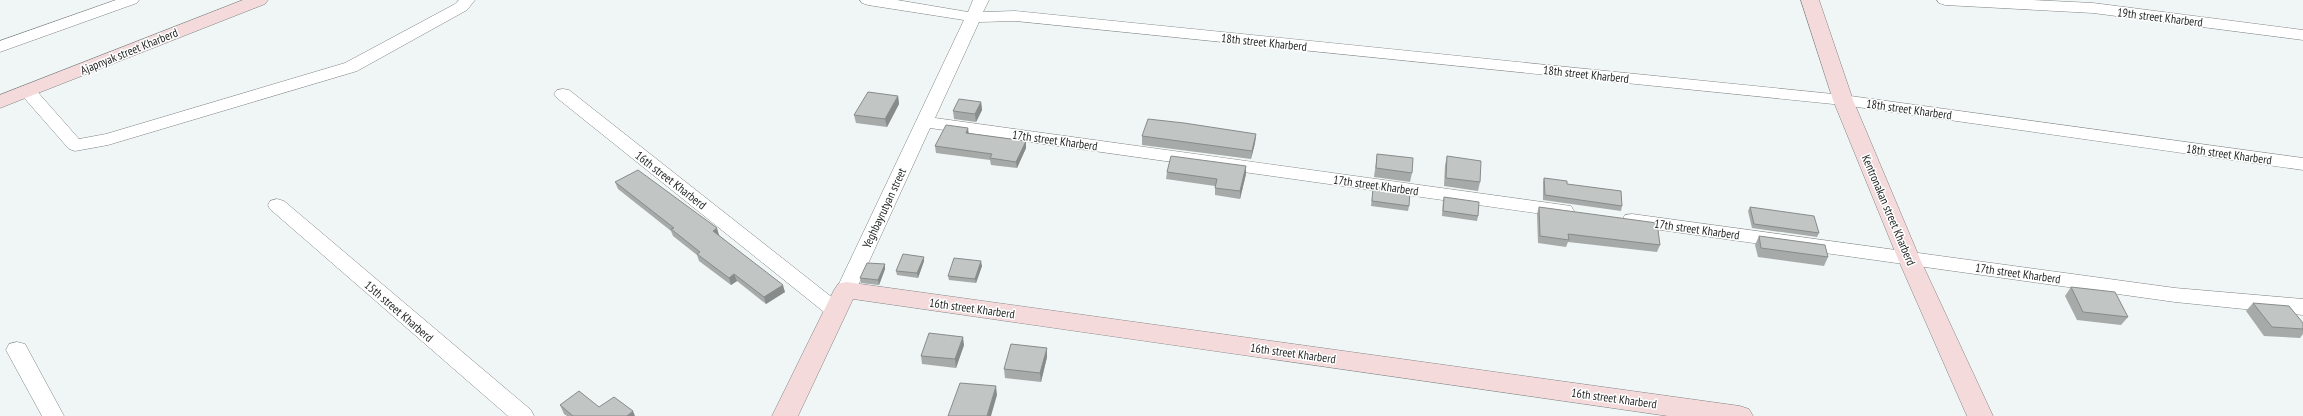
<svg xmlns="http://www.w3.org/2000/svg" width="2303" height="416" font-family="'PT Sans Narrow',sans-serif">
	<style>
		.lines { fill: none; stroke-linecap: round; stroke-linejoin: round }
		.street-casing { stroke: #7f8383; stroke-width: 1 }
		.secondary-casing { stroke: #7f8383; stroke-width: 1 }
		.street { fill: #fff; fill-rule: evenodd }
		.secondary { fill: #f5dadc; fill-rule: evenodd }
		.wall { fill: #a6aaa9 }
		.shaded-wall { fill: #878b8a }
		.building { fill: #c1c6c5; stroke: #878b8a }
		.labels { text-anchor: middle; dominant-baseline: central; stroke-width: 3; stroke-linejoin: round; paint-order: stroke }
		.street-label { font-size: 12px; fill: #252727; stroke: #fff }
	</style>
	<rect width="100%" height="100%" fill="#f0f5f5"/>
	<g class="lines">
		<g class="street-casing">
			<path id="street" d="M116,0h23l-2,3 -137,49v-11z
				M459,0h16l-8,10 -110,61 -249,74 -33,6 -6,-2 -50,-57 3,-4h12l45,51 27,-5 239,-71 110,-59z
				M860,0h37l71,12 5,-12h16l-6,12 32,-1 828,84 460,63v12l-460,-65 -828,-84 -36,1 -44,96 629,87 7,1 3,5 -3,5 -7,1 -634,-89 -74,162 -3,5 -7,2 -7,-2 -3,-5 128,-270 -96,-15 -6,-2z
				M1937,0h95l61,3 210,27v10l-210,-27 -148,-8 -6,-2z
				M563,89l6,1 274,216 3,5 -3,5 -7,3 -7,-3 -272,-218 -3,-4 3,-4z
				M277,199l7,2 247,209 3,6h-26l-238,-207 -2,-4 2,-4z
				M1632,214l543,74 128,11v16l-128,-13 -550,-77 -3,-5 3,-5z
				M17,342l8,2 39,72h-22l-36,-66 3,-6z"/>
		</g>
		<g class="secondary-casing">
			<path id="secondary" d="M243,0h25l-3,4 -265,104v-13z
				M1801,0h18l34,100 67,159 73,157h-26l-69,-157 -65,-159z
				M846,282l894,124 9,3 4,7h-85l-815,-117 -55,117h-26l62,-126 4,-6z"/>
		</g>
		<use href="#street" class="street"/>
		<use href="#secondary" class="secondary"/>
	</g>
	<path class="wall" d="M898,96l1,8 -12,23 -31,-4 -2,-8z
		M981,102l1,8 -6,12 -22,-3 -1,-8z
		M969,133l57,8v7l-9,20 -26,-3 -1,-5 -54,-7 -1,-7z
		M1256,134l-1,9 -4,16 -109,-14v-9z
		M1377,154l35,19 -2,9 -36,-5z
		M1447,156l33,26 -2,9 -34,-5 1,-21z
		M1246,166v8l-6,25 -25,-4v-9l-49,-7 1,-7z
		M1544,178l23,6 55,22 -1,5 -78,-11v-18z
		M615,182l104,53 66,57 -19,12 -29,-23 -6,4 -32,-24 -2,-6 -24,-19 -2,-5 -53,-42z
		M1373,187l36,19 -1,5 -37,-5z
		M1444,197l34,19 -1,5 -35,-5 1,-15z
		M1539,207l121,38 -3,7 -89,-10 -2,5 -28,-4 -1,-29z
		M1750,207l69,26 -2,4 -65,-9 -4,-17z
		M1759,236l69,21 -4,9 -66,-9 -3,-12z
		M924,257v4l-6,17 -21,-3 -1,-4z
		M885,264v5l-6,16 -18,-2 -1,-5z
		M982,266l-6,17 -27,-3 -1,-4z
		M2071,287l57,30 -7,8 -44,-5 -12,-24z
		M2253,303l50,20v11l-3,4 -36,-2 -18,-25z
		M964,345l-8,23 -34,-4 -1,-8z
		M1047,357l-6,25 -36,-4 -1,-9z
		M560,405l39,2 36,9h-68l-3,-2z"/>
	<path class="shaded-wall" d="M898,96l1,8 -12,23 -2,-8z
		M981,102l1,8 -6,12 -1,-8z
		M968,128l1,7 -3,-2z
		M1256,134l-1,9 -4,16 1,-8z
		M1026,141v7l-9,20 -1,-6z
		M1246,166v8l-6,25v-8z
		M717,228l2,7 -4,3 -2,-7z
		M924,257v4l-6,17 -1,-5z
		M981,261l1,5 -6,17 -1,-4z
		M885,264v5l-6,16 -1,-5z
		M734,274l3,7 -6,4 -2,-7z
		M783,285l2,7 -19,12 -2,-7z
		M963,337l1,8 -8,23 -1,-9z
		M1047,348v9l-6,25 -1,-9z
		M996,386l1,9 -6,21h-4z
		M633,411l2,5h-8z"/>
	<path class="building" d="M868,92l30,4 -13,23 -31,-4z
		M959,99l22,3 -6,12 -22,-3z
		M1148,119l36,4 72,11 -4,17 -110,-15z
		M946,125l22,3 -2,5 60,8 -10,21 -26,-4 2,-4 -57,-8z
		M1377,154l36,4 -1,15 -36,-5z
		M1171,156l75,10 -6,25 -25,-3 2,-9 -50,-7z
		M1447,156l34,5 -1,21 -34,-4z
		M638,170l79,58 -4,3 70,54 -19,12 -30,-23 -5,4 -32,-24 3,-2 -29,-23 3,-1 -59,-46z
		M1544,178l23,3v3l54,7 1,15 -77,-11z
		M1373,187l37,5 -1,14 -37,-5z
		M1444,197l35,5 -1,14 -35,-5z
		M1539,207l118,16 3,22 -92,-11 1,6 -29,-4z
		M1750,207l64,9 5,17 -65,-9z
		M1759,236l66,9 3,12 -67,-9z
		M903,254l21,3 -7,16 -21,-2z
		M954,258l27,3 -6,18 -27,-3z
		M867,263l18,1 -7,16 -18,-2z
		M2071,287l44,5 13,25 -45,-5z
		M2253,303l36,3 14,17v6l-31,-2z
		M929,333l34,4 -8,22 -34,-3z
		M1011,344l36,4 -7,25 -36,-4z
		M960,383l36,3 -9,30h-39z
		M579,391l20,16 15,-10 19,14 -6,5h-54l-13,-11z"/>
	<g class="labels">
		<g class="street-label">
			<text transform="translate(2160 17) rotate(7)">19th street Kharberd</text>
			<text transform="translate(1264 42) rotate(6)">18th street Kharberd</text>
			<text transform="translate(129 51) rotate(-22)">Ajapnyak street Kharberd</text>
			<text transform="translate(1586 74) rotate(6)">18th street Kharberd</text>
			<text transform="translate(1909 109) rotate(8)">18th street Kharberd</text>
			<text transform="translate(1055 140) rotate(8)">17th street Kharberd</text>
			<text transform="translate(2229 154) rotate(8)">18th street Kharberd</text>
			<text transform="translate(671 180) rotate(38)">16th street Kharberd</text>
			<text transform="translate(1376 185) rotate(8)">17th street Kharberd</text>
			<text transform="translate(884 208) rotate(-65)">Yeghbayrutyan street</text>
			<text transform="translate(1889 210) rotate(67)">Kentronakan street Kharberd</text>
			<text transform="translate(1697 229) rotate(8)">17th street Kharberd</text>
			<text transform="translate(2018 273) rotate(8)">17th street Kharberd</text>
			<text transform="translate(972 308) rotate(8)">16th street Kharberd</text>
			<text transform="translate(399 311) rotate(41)">15th street Kharberd</text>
			<text transform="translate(1293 353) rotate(8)">16th street Kharberd</text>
			<text transform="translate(1614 398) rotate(8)">16th street Kharberd</text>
		</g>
	</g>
</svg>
